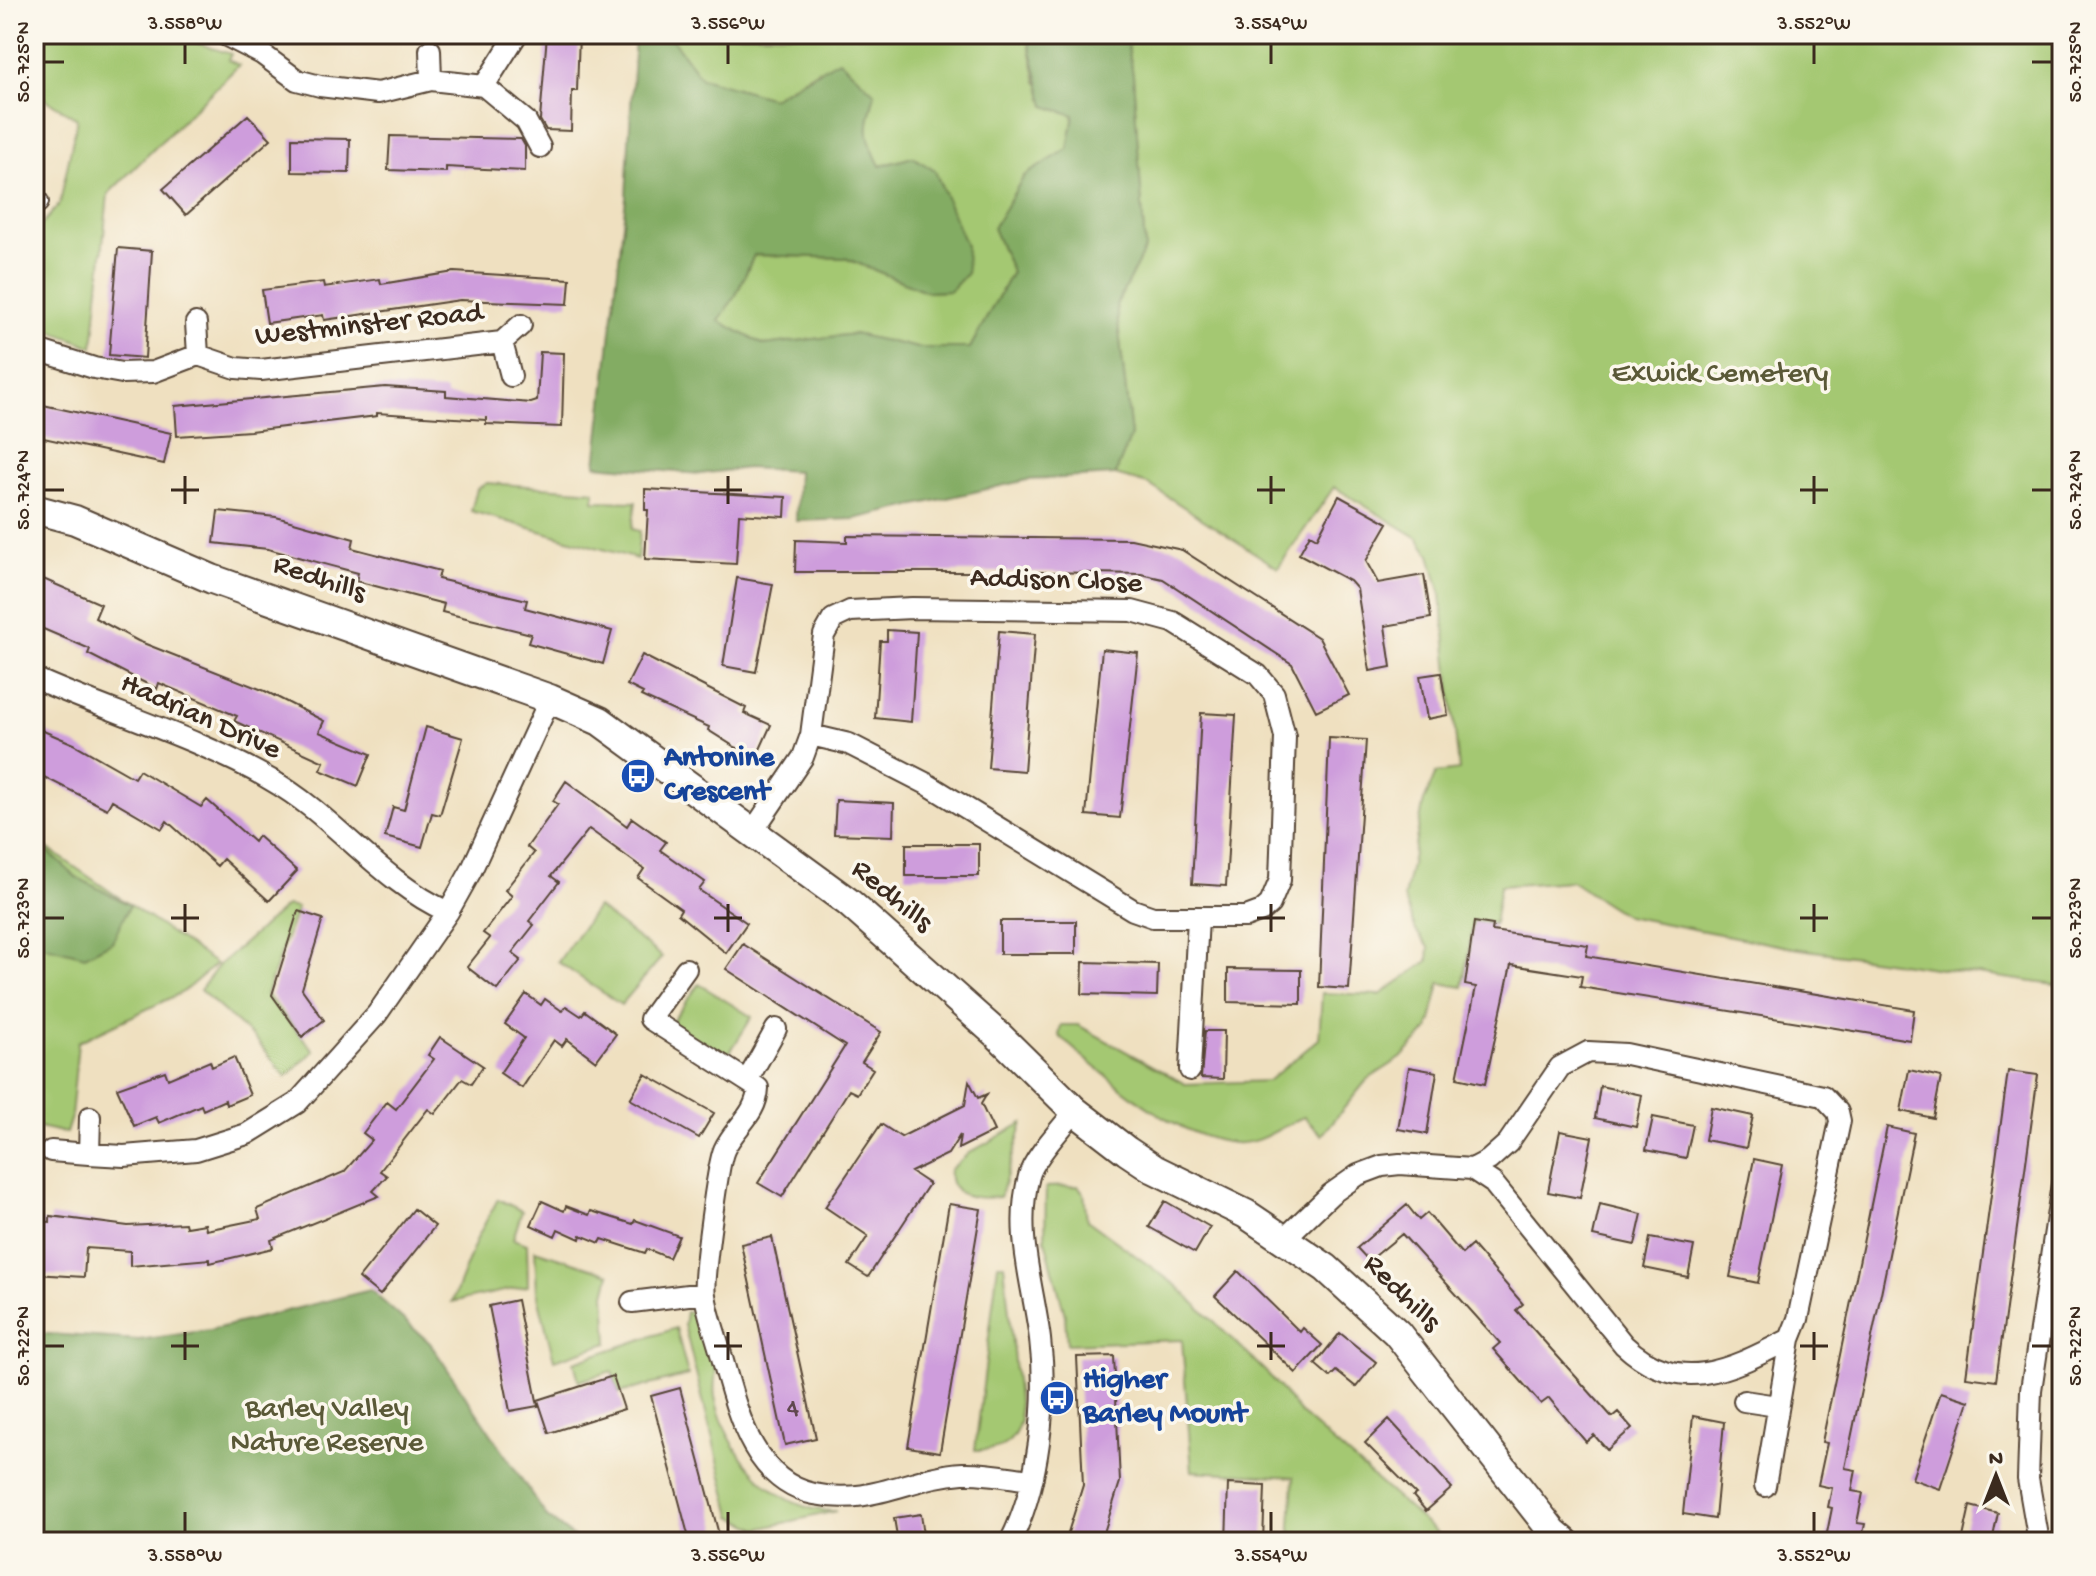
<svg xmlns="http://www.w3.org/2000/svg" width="2096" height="1576" font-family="'Gochi Hand',sans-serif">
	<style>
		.green { fill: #a4c872; stroke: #707948; stroke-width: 2 }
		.forest { fill: #83ac64; stroke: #5f6b41; stroke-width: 2 }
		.building { fill: #ce9ddc }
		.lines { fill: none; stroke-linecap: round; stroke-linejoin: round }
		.street-casing { stroke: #564536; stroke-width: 24 }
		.secondary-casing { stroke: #564536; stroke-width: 32 }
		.street { stroke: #fff; stroke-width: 20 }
		.secondary { stroke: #fff; stroke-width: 28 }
		.ticks { fill: none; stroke: #3b2a1e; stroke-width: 3 }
		.labels { text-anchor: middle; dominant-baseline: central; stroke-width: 7; stroke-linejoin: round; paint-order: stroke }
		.number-label { font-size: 26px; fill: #60474e }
		.street-label { font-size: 30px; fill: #3b2a1e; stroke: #fbf7ec }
		.park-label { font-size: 30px; fill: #5a5937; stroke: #fbf7ec }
		.transit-label { font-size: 30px; font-weight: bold; fill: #164399; stroke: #fbf7ec; text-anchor: start }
		.neatline { fill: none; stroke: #3b2a1e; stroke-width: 3 }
		.ticks-label { font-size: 20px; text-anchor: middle; fill: #3b2a1e }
	</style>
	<rect width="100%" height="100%" fill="#fbf7ec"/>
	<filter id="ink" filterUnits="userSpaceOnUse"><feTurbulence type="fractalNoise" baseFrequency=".0125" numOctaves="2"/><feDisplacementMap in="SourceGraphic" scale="16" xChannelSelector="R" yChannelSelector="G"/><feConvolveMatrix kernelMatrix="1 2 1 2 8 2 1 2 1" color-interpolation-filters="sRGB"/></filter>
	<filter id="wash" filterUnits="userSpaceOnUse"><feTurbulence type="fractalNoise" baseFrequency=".006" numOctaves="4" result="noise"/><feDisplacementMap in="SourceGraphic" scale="32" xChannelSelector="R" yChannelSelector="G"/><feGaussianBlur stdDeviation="1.8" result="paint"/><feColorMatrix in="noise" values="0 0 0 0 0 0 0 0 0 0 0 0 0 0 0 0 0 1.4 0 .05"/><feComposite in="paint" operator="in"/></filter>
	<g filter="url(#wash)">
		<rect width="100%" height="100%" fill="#efe0c0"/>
		<path class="green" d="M34,34h135l62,20 -3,6 11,5 -131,129 -15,153 -59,-23v-90l26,-31 17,-84 -43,-27z
			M668,34h359l10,48 37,33 -6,34 -44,27 -12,96 -42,76h-52l-64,-14 -90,11 -46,-24 19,-28 17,-38 91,3 83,34 22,-1 17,-18 -54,-116 -33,9c-17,-34 -14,-37 -5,-73l-56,-24 -47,29 -71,-20z
			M1126,34h936v952l-269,-38 -167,-32 -55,-35 -71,5 -6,38 -21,-3 -10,66 -23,-4 -11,46 -28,29 -34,22 -45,55 -18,-18c-23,8 -42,28 -69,26 -62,-5 -131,-68 -176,-107l2,-11h17l107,59 83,-3 51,-42 3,-46 58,2 48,-34 1,-14 -13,-16 -12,-33 20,-97 12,-28 23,-3 -18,-175 -11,-40 -12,-17 -84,-51 -56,81 -130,-84 -33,-9 16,-40 -15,-130 29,-56 -12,-174z
			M487,483l108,8 -1,10 42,1 -4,27 8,2 -3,28 -166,-48 6,-22z
			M34,839l182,125 -33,28 -105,50 -7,75 -5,16 -32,-7z
			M286,906l11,2 -31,86 48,57 -28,26 -29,-36 -57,-51 19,-25z
			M597,907l65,50 -41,48 -63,-43z
			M699,984l53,33 -22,35h-12l-47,-29z
			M1023,1123l-23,74c-21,2 -54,2 -50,-27l19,-17z
			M1078,1186l6,7 3,27 90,66 92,89 32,39 146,128h-157l4,-65 -102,-6 -10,-131 -115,4 -2,-29 -20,-75 1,-53z
			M498,1199l24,12 -9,28 14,5 1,42 -76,16 26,-66z
			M535,1250l75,24 -5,20 3,49 -54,17 -17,-68z
			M998,1264h6l16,156c-6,25 -21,31 -45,30z
			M686,1312l11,1 5,6c5,14 14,32 14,47 0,11 -3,20 -1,31 12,57 61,116 121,114l-78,18 -26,-13 -48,-191z
			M676,1328l12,47 -69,18 -7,-22 -33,10 -5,-19z"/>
		<path class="forest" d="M635,34h33l33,44 71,20 67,-38 36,33c-9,36 -12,39 5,73l33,-9 22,14 31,75 1,27 -17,18 -22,1 -83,-34 -91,-3 -17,38 -18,28 45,24 90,-11 64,14h52l42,-76 -19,-44 31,-52 44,-27 6,-34 -29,-9 -18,-72h99l7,41 12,174 -29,56 15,131 -16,39 -88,5 -173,39 -58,2 2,-50 -51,-3 -47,6 -104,-9 30,-268z
			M34,839l42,38 54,28 -18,37 -27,14 -51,-13z
			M370,1290l60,53 117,174 33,25h-546v-209l105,7 71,-10z"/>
		<g id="blocks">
			<path class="building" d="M547,34h32l-2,57h-5l-1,40 -25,-1 -6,-10z
				M248,115l23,24 -85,76 -23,-26z
				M390,136l131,3 4,7v25l-79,-4v5l-58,-2z
				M292,138l58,1 -1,34 -57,-1z
				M118,248l34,3 -7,107 -36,-3z
				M454,272l116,7 -2,25 -108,-4 -136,20 -1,-5 -56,8 -5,-33 61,-8 1,5 56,-8 1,5z
				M540,352l24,1 -2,74 -76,-3v-7v3l-109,-7v3l-127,15 -73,5 -2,-30 210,-19 61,4v5l85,7 6,-2z
				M34,403l137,30 -7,31 -130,-28z
				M645,489l141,8 -1,20 -46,-3 -3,50 -91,-5 3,-49h-3z
				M1339,496l49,27 -22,38 12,22 46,-8 7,43 -46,8 6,41 -21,4 -13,-82 -7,-8 -51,-27 11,-20 7,4z
				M218,511l58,6 78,22 -2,9 88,23 -2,8 89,21 -2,8 87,23 -9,33 -75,-21 3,-9 -89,-22 2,-8 -88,-23 2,-8 -90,-24 -54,-6z
				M847,536l284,3 51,11 137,88 30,57 -33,16 -24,-47 -129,-85 -22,-5 -97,-2h-249l1,-32 51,2z
				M34,575l67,29 -6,14 43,23 127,50 59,30 -5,11 52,22 -13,32 -38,-16 4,-8 -90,-41 3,-5 -78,-33 -2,6 -69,-35 2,-5 -56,-24z
				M737,578l36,6 -17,88 -33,-6z
				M887,630l30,2 -6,90 -36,-4 5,-77h7z
				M999,631l36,3 -11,137 -36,-3z
				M1102,649l36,4 -18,165 -34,-3z
				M642,655l104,53 -2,5 27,12 -14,31 -22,-9 -27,-17 1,-3 -68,-31 2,-3 -16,-8z
				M1441,673l7,42 -21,4 -7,-43z
				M1201,713l35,2 -10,171 -34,-2z
				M34,727l40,17 60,34 5,-8 62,37 6,-7 47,42 4,-6 39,35 -28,30 -46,-42 -6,7 -50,-45 -5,8 -50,-29 -5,9 -73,-37z
				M426,727l37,11 -23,77 -8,-2 -10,34 -37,-10 8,-30 11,3z
				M1329,738l37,2 -17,249 -30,-2z
				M566,781l61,45 5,-8 34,24 -6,8 45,32 -6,8 48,33 -21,30 -48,-39 3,-5 -43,-31 6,-9 -55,-40 -38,47 8,6 -30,39 5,4 -22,28 9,7 -24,30 -30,-23 23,-29 -7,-5 29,-37 -7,-6 29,-37 -7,-6 31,-43 -5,-3z
				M836,800l58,3 -1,33 -59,-2z
				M906,844h73v32h-73z
				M298,911l25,8 -21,70 22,31 -22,17 -30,-42z
				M1000,921h76v33h-76z
				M1474,922l19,3 -1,6 96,14 -2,11 328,54 -4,30 -330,-53 2,-11 -71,-11 -26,119 -28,-6 19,-91 -11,-2z
				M743,944l138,88 -19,30 11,7 -16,25 -8,-4 -67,107 -24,-14 87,-137 -119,-77z
				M1083,962l75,2 -1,32 -75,-2z
				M1228,969l73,1v34l-73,-2z
				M526,994l15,11 4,-6 17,12 4,-5 15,10 4,-5 31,23 -20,27 -29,-22 -5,7 -8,-6 -32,48 -22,-15 24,-35 -19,-14z
				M1205,1031h19l-1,48 -22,-1z
				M440,1037l43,29 -12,18 -9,-5 -27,35 -7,-5 -48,62 7,5 -14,15 6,5 -108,44 2,8 -63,15v-4l-80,7v-15l-44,-3 -2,29 -50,-3v-53l16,1v-6l78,10 57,-3 1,4 19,-3 1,6 54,-11 -3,-10 87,-37 28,-32 -9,-7 24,-31 9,7 38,-50 -6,-4z
				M234,1057l16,38 -24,10 -1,-5 -22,10 -2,-5 -42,18 -3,-6 -22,9 -17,-38 48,-17 3,8 42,-18 2,6z
				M1409,1067l28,5 -10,62 -29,-5z
				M1909,1070l32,7 -8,41 -32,-7z
				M2008,1071l30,4 -42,306 -30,-4z
				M645,1074l69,39 -15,25 -69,-39z
				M969,1081l9,17 9,-4 -6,10 13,27 -36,18 2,-14 -12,19 -37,18 18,12 -61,93 -19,-12 19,-29 -43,-29 56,-83 20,13 64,-32z
				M1600,1086l42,9 -6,32 -41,-9z
				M1711,1107l42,9 -7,32 -41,-8z
				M1653,1117l40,8 -7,33 -40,-8z
				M1887,1127l27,6 -69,335 11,2 -4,21 11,2 -6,30 8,1 -4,18h-17l-18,-4 6,-30 -4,-1 4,-19 -14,-3 9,-42 -5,-1z
				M1560,1131l32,6 -12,61 -32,-6z
				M1754,1159l28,6 -24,118 -28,-6z
				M542,1201l22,10 2,-5 23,9 2,-4 42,13 2,-4 44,16 -10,22 -22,-9 -2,4 -43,-14 -2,4 -19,-8 -1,4 -22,-10 -3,7 -24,-11z
				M1165,1201l45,26 -15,26 -46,-26z
				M949,1204l32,5 -41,243 -32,-5z
				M1600,1204l42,10 -7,31 -42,-9z
				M1407,1205l12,15 8,-7 35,41 10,-9 51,59 -7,6 96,107 6,-5 14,16 -25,22 -13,-15 -8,7 -37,-44 -8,6 -48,-55 7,-6 -98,-109 -33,27 -12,-13z
				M414,1209l21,17 -55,69 -21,-17z
				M772,1237l44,201 -31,7 -44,-201z
				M1650,1238l44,8 -6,31 -44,-9z
				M1238,1271l62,61 3,-4 19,17 -26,28 -81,-77z
				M517,1300l21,106 -28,5 -21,-105z
				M1340,1333l36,29 -20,25 -20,-16 -6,6 -15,-13z
				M1114,1356l6,126 -19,60h-36l18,-57 -6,-128z
				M613,1376l11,33 -75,24 -11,-33z
				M680,1388l41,154h-31l-39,-146z
				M1941,1392l28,9 -29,88 -28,-10z
				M1693,1416l31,6 -9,97 -32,-5z
				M1389,1419l63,69 -26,23 -13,-15 3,-2 -51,-51z
				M1228,1484l37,2 -2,56h-37z
				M1970,1506l28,7 -6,29h-30z
				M921,1514l4,28h-27l-4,-24z"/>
		</g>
	</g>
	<g filter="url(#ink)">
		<use href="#blocks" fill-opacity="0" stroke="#564536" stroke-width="2"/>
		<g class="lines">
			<g class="street-casing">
				<path id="street" d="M223,34l39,20 35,26 23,6 58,7 53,-13 53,6 42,35 14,26
					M430,50l1,30
					M484,86l33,-52
					M34,204l4,-2
					M196,323l2,32
					M502,342l19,-17
					M34,349l60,19 28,5 31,-1 45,-17 38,13 25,2 241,-28 9,34
					M34,678c78,35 163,59 237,102 64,36 107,100 177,132
					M753,831l50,-74 8,-22 13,-100 9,-16 17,-8 62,-3 220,3 41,11 85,53 16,19 11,43 -5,143 -10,24 -8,7 -16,6h-93l-20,-7 -206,-126 -78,-40 -38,-9
					M686,969l-36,50 108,69c-1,27 -24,39 -34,62 -6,13 -22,131 -19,145 3,20 11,40 16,59 15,52 30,127 93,140 59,12 96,-18 149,-21 22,-1 45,4 67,7
					M1190,1070l8,-152
					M747,1081l29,-52
					M90,1117l-1,37 35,2 72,-6 51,-16 50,-31 80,-89 71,-102 23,-41 79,-172
					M51,1151l38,3
					M1472,1169l21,14 131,162c56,52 107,24 166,-6
					M1286,1237l45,-43 27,-19 24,-9 18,-2 72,5 17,-9 19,-17 52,-76 28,-15 38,2 197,42 15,16 2,9 -42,198 -8,20 -25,147
					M632,1302l72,-9
					M1744,1401l33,5
					M1010,1542c29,-56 38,-140 30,-203 -7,-56 -26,-107 -11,-163 4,-18 34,-49 46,-65
					M2039,1542l-11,-63 3,-89 31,-206"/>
			</g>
			<g class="secondary-casing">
				<path id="secondary" d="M34,509l41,11 137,59 338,120 50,22 248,181 152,135 75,74 52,40 27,18 92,45 80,54 71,65 156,199 12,10"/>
			</g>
			<use href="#street" class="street"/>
			<use href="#secondary" class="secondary"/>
		</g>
	</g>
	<path class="ticks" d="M185,44v20M728,44v20M1271,44v20M1814,44v20M44,62h20M2032,62h20M185,476v28M728,476v28M1271,476v28M1814,476v28M44,490h20M171,490h28M714,490h28M1257,490h28M1800,490h28M2032,490h20M185,904v28M728,904v28M1271,904v28M1814,904v28M44,918h20M171,918h28M714,918h28M1257,918h28M1800,918h28M2032,918h20M185,1332v28M728,1332v28M1271,1332v28M1814,1332v28M44,1346h20M171,1346h28M714,1346h28M1257,1346h28M1800,1346h28M2032,1346h20M185,1512v20M728,1512v20M1271,1512v20M1814,1512v20"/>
	<defs>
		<g id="bus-disc" transform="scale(1.8)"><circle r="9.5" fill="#1a4fb4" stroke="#fbf7ec"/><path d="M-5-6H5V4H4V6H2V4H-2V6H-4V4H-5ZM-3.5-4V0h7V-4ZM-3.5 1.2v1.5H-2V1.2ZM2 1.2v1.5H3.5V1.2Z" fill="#fff"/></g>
	</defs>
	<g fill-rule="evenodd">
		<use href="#bus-disc" x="638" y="776"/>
		<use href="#bus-disc" x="1057" y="1398"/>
	</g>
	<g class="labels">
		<g class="number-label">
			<text x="793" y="1409">4</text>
		</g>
		<g class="street-label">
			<text transform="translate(369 326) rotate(-6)">Westminster Road</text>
			<text transform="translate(319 580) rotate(19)">Redhills</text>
			<text transform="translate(1056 582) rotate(2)">Addison Close</text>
			<text transform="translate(200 718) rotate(24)">Hadrian Drive</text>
			<text transform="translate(891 897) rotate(40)">Redhills</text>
			<text transform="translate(1401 1294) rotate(45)">Redhills</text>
		</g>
		<g class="park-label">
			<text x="1720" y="375">Exwick Cemetery</text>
			<text x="327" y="1410">Barley Valley<tspan x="327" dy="34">Nature Reserve</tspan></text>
		</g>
		<g class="transit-label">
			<text x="664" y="759">Antonine<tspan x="664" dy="34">Crescent</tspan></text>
			<text x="1083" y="1381">Higher<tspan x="1083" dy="34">Barley Mount</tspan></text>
		</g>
	</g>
	<rect width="2096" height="1576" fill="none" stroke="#fbf7ec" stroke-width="88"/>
	<g transform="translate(1996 1476)" stroke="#fbf7ec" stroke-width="6" paint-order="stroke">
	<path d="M0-6L14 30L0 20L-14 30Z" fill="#3b2a1e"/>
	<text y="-12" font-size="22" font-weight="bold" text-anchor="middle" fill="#3b2a1e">N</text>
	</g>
	<rect x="44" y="44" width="2008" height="1488" class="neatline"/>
	<g class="ticks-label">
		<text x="185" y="29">3.558°W</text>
		<text x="728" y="29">3.556°W</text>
		<text x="1271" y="29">3.554°W</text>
		<text x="1814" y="29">3.552°W</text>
		<text transform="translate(22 62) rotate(-90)" y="7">50.725°N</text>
		<text transform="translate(2074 62) rotate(-90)" y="7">50.725°N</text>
		<text transform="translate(22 490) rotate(-90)" y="7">50.724°N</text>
		<text transform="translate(2074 490) rotate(-90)" y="7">50.724°N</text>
		<text transform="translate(22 918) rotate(-90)" y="7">50.723°N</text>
		<text transform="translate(2074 918) rotate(-90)" y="7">50.723°N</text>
		<text transform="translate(22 1346) rotate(-90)" y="7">50.722°N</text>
		<text transform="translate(2074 1346) rotate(-90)" y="7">50.722°N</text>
		<text x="185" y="1561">3.558°W</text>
		<text x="728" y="1561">3.556°W</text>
		<text x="1271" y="1561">3.554°W</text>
		<text x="1814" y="1561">3.552°W</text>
	</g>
</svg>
